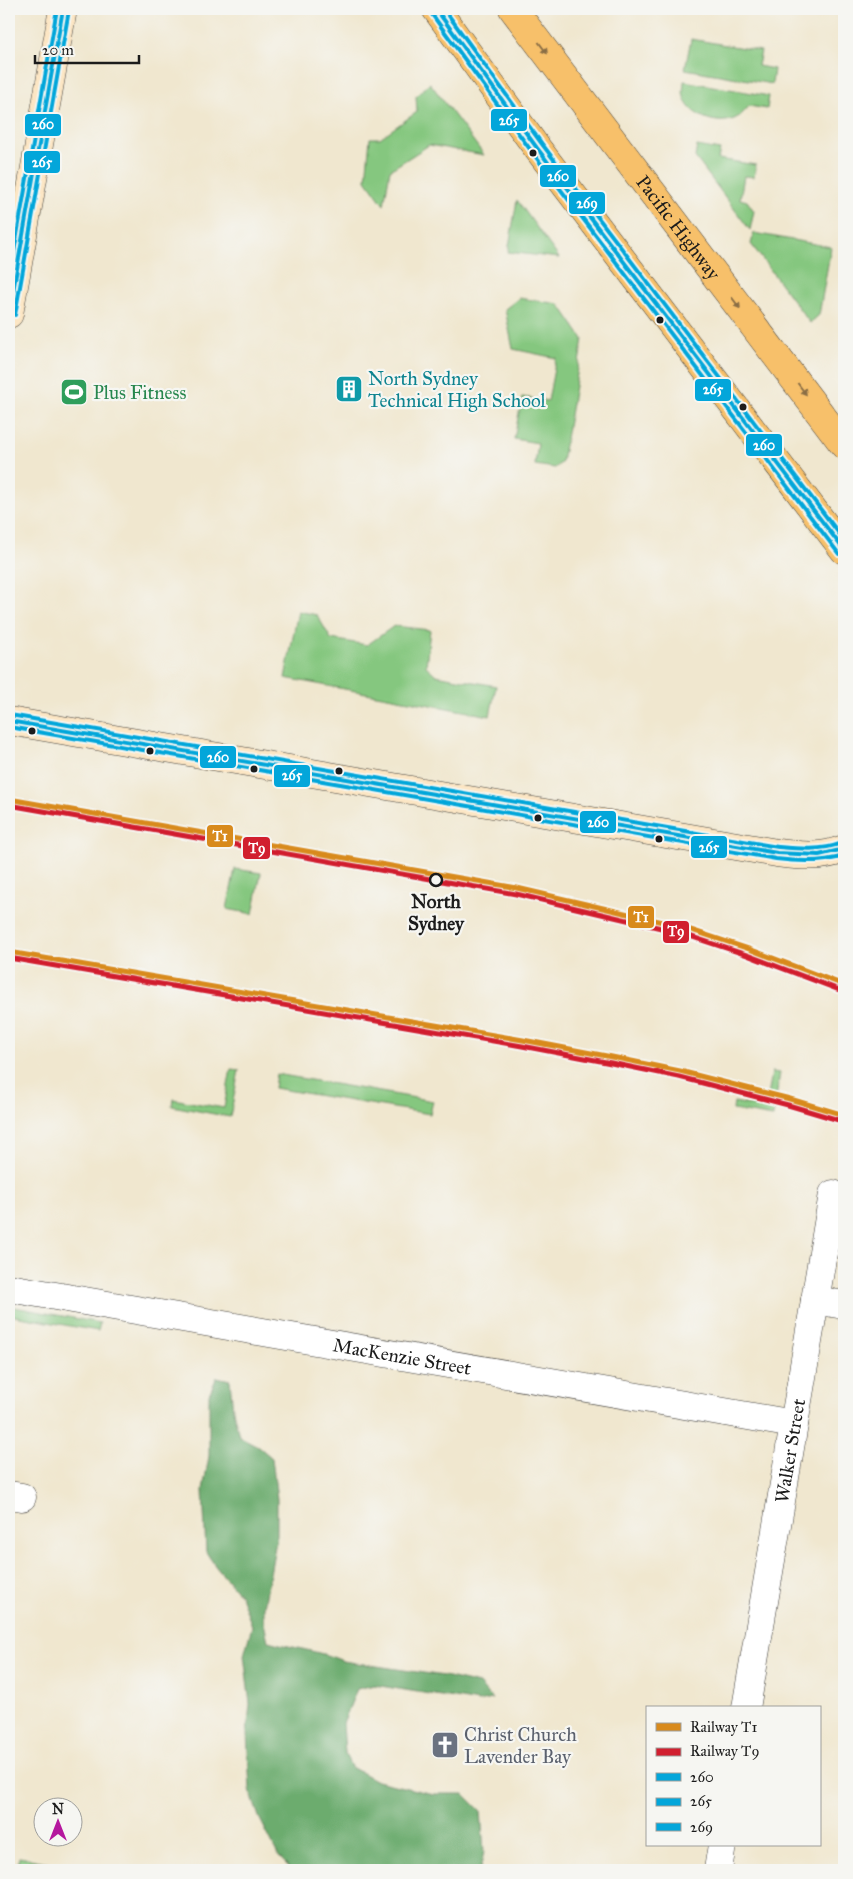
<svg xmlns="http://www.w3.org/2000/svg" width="853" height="1879" font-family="'IM FELL Great Primer',serif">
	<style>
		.green { fill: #85c77f; stroke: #50724e }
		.forest { fill: #6cac6e; stroke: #446445 }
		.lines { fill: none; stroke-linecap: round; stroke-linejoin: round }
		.minor-casing { stroke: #3c3a37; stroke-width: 29 }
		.secondary-casing { stroke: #3c3a37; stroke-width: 29 }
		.primary-casing { stroke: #3c3a37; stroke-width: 29 }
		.minor { stroke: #fff; stroke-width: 28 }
		.secondary { stroke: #fce6c4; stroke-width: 28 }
		.primary { stroke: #f7c06b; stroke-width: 28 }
		.bus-1-casing { stroke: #f6f6f2; stroke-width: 8 }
		.bus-2-casing { stroke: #f6f6f2; stroke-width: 8 }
		.bus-3-casing { stroke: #f6f6f2; stroke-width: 8 }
		.bus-1 { stroke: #03a6da; stroke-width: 4 }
		.bus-2 { stroke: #03a6da; stroke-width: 4 }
		.bus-3 { stroke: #03a6da; stroke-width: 4 }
		.rail-1-casing { stroke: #f6f6f2; stroke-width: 9 }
		.rail-2-casing { stroke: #f6f6f2; stroke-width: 9 }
		.rail-1 { stroke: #d88a1c; stroke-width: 5 }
		.rail-2 { stroke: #d11f2f; stroke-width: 5 }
		.oneway { fill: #8a6e44 }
		.bus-dot { fill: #1c1c1c; stroke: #f6f6f2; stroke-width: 2 }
		.stop-dot { fill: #f6f6f2; stroke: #1c1c1c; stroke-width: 2.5 }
		.labels { text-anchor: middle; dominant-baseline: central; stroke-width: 4.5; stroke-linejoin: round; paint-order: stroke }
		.street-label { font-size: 19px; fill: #1c1c1c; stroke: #f6f6f2 }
		.culture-label { font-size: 19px; fill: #0d838f; stroke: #f6f6f2; text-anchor: start }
		.leisure-label { font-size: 19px; fill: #27864d; stroke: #f6f6f2; text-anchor: start }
		.stop-label { font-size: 19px; font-weight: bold; fill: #1c1c1c; stroke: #f6f6f2 }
		.worship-label { font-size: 19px; fill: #5b616d; stroke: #f6f6f2; text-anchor: start }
		.line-badge { stroke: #f6f6f2; stroke-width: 2 }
		.badge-label { font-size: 14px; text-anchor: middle; font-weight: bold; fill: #fff }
	</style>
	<rect width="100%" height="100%" fill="#f6f6f2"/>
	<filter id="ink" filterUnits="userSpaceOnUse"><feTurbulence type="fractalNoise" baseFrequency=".02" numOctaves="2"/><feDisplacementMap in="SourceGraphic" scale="10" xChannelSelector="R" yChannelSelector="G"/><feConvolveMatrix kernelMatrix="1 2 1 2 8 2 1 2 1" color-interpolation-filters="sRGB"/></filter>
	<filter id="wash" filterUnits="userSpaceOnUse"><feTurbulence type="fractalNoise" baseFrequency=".0096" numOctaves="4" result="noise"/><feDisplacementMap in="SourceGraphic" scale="20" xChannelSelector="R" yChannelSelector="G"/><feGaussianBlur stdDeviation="1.12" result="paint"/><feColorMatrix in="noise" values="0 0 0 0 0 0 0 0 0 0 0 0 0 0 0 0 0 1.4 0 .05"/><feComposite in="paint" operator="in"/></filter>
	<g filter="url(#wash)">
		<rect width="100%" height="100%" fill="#f0e7cf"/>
		<path class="green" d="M691,39l70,12 -3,15 16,3 -2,15 -87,-15z
			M684,81l85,15 -2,13 -18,-3c-4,5 -8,10 -15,13 -17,7 -45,-3 -50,-22 -2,-5 0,-10 0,-16z
			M430,83l54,72 -55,-10 -39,25 -6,35 -18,-25 4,-42h10l37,-26 -1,-16z
			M697,146l23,4 -2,9 38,6 -2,12 -10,-1 -4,23 7,2 7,10 -4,19 -55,-73z
			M517,200l42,58 -51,-6z
			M754,233l77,14 -12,68 -9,8 -59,-79z
			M519,298l40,6 24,35 -21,123 -7,6 -20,-3 3,-22 -24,-4 8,-42 26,4 8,-43 -43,-9 -8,-40z
			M298,611l19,4 14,24 36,6 27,-19 36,4 -4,36 10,9 60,11 -6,30 -205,-38z
			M235,869l26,4 -8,41 -26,-5z
			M231,1069l8,1 -9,47 -58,-11 1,-7 51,9z
			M772,1072l8,1 -7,44 -40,-7 1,-8 27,5 6,-4z
			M276,1074l157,27 -3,13 -156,-26z
			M9,1306l91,17 -2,8 -89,-16z
			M19,1857l70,13h-57l-15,-3z"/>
		<path class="forest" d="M217,1377l13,3 3,30 6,26 19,10 14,12 5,41v36l-13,72v16l4,18c25,7 52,10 75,20l101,15 35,8 13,15 -13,3 -105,-17 -17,4 -14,34 2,30 6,14 26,14 56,13h31l17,17 3,41 -4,18h-188l-13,-13 -20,-40 -9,-26 -3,-58 3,-29 -6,-49 8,-29 -11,-30 -25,-29 -10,-15 -3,-62 6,-34v-62z"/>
	</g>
	<g filter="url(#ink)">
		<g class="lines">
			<g class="minor-casing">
				<g id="minor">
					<path id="s1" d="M9,1288l785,136"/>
					<path d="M815,1300l29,5"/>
					<path d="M9,1495l13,2"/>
					<path id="s2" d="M746,1708l87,-514"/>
					<path d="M718,1870l4,-25"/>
				</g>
			</g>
			<g class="secondary-casing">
				<path id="secondary" d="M9,314l54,-305
					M9,721l768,132c24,3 45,5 67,-4"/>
			</g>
			<g class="primary-casing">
				<g id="primary">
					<path d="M436,9l101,139 307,402"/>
					<path id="s3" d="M513,9l331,436"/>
				</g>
			</g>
			<use href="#minor" class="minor"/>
			<use href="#secondary" class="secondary"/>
			<use href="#primary" class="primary"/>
			<g class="bus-1-casing">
				<path id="bus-1" d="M436,9l101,139 307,402
					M9,314l54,-305
					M9,721l768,132 42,2 25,-6"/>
			</g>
			<g class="bus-2-casing">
				<path id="bus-2" d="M431,13l101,139 307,402
					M15,315l54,-305
					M9,727l767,132c23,3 46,4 68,-3"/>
			</g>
			<g class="bus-3-casing">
				<path id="bus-3" d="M444,9l98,135 302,396
					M9,280l48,-271
					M10,715l768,132c22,2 43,4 64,-4"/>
			</g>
			<use href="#bus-1" class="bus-1"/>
			<use href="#bus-2" class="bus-2"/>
			<use href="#bus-3" class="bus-3"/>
			<g class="rail-1-casing">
				<path id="rail-1" d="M9,799l508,89 159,37 73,24 95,36
					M9,952l514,88 89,17 68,14 110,28 54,16"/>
			</g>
			<g class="rail-2-casing">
				<path id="rail-2" d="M9,805l507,89 158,37 73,24 95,36
					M9,958l513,88 89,17 68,14 109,28 54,16"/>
			</g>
			<use href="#rail-1" class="rail-1"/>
			<use href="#rail-2" class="rail-2"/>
		</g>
		<defs><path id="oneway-solid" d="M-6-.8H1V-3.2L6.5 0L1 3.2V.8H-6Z" transform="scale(1.25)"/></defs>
		<g class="oneway">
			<use href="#oneway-solid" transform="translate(543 48) rotate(53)"/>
			<use href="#oneway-solid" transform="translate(736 303) rotate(53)"/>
			<use href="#oneway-solid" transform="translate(802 389) rotate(53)"/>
		</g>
	</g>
	<defs>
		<g id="building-square" transform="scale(1.4375)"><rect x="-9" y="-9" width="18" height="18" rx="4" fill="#0f9aa8" stroke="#f6f6f2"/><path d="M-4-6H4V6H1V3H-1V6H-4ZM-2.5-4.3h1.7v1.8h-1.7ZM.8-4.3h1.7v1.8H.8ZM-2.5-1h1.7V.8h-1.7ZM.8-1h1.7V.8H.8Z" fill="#fff"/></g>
		<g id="stadium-square" transform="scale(1.4375)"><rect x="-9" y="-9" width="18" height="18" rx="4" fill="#2e9e5b" stroke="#f6f6f2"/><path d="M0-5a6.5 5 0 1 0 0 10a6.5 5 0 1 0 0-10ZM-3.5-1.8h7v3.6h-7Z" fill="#fff"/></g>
		<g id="church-square" transform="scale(1.4375)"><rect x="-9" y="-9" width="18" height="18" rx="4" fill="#6b7280" stroke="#f6f6f2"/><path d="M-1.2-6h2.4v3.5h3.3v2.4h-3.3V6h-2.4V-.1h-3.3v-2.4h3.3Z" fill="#fff"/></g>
	</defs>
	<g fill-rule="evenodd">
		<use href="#building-square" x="349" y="389"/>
		<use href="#stadium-square" x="74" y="392"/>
		<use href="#church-square" x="445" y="1745"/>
	</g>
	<g class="bus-dot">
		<circle cx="533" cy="153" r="4.5"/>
		<circle cx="660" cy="320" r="4.5"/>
		<circle cx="743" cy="407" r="4.5"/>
		<circle cx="32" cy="731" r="4.5"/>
		<circle cx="150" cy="751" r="4.5"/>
		<circle cx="254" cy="769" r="4.5"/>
		<circle cx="339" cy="771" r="4.5"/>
		<circle cx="538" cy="818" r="4.5"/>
		<circle cx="659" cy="839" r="4.5"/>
	</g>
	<circle class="stop-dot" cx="436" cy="880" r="6"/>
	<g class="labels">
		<g class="street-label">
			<text stroke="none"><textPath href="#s3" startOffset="274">Pacific Highway</textPath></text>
			<text stroke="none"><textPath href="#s1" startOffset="399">MacKenzie Street</textPath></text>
			<text stroke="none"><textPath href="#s2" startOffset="261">Walker Street</textPath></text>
		</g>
		<g class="culture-label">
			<text x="368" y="378">North Sydney<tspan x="368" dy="22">Technical High School</tspan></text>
		</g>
		<g class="leisure-label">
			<text x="93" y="392">Plus Fitness</text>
		</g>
		<g class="stop-label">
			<text x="436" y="901">North<tspan x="436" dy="22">Sydney</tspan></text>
		</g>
		<g class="worship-label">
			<text x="464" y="1734">Christ Church<tspan x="464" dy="22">Lavender Bay</tspan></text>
		</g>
	</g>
	<g class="line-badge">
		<rect x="490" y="108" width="38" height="24" rx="5" fill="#03a6da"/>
		<rect x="24" y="113" width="38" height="24" rx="5" fill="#03a6da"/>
		<rect x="23" y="150" width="38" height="24" rx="5" fill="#03a6da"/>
		<rect x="539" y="164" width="38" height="24" rx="5" fill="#03a6da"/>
		<rect x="568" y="191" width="38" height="24" rx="5" fill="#03a6da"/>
		<rect x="694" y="378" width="38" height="24" rx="5" fill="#03a6da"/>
		<rect x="745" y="433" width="38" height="24" rx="5" fill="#03a6da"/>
		<rect x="199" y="745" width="38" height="24" rx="5" fill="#03a6da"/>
		<rect x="273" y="764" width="38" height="24" rx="5" fill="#03a6da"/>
		<rect x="579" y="810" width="38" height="24" rx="5" fill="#03a6da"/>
		<rect x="206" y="824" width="28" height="24" rx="5" fill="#d88a1c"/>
		<rect x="690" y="835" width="38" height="24" rx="5" fill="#03a6da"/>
		<rect x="242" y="836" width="29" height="24" rx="5" fill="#d11f2f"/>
		<rect x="627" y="905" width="28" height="24" rx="5" fill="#d88a1c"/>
		<rect x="662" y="920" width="28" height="24" rx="5" fill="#d11f2f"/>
	</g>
	<g class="badge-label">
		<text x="509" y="125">265</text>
		<text x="43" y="129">260</text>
		<text x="42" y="167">265</text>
		<text x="558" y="181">260</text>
		<text x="587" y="208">269</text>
		<text x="713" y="394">265</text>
		<text x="764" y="450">260</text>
		<text x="218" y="762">260</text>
		<text x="292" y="780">265</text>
		<text x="598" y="827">260</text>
		<text x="220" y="841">T1</text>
		<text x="709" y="852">265</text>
		<text x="257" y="853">T9</text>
		<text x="641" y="922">T1</text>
		<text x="676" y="936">T9</text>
	</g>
	<rect width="853" height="1879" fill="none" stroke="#f6f6f2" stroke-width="30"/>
	<rect x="646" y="1706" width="175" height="140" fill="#f6f6f2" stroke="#9f9f9c"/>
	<rect x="656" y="1723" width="25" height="8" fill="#d88a1c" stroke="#9f9f9c"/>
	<text x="690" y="1732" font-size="15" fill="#1c1c1c">Railway T1</text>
	<rect x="656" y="1748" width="25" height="8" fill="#d11f2f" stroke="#9f9f9c"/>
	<text x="690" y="1756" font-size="15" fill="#1c1c1c">Railway T9</text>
	<rect x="656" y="1773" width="25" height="8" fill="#03a6da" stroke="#9f9f9c"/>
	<text x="690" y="1782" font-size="15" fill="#1c1c1c">260</text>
	<rect x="656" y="1798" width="25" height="8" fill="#03a6da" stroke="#9f9f9c"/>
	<text x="690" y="1806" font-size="15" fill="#1c1c1c">265</text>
	<rect x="656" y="1823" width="25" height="8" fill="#03a6da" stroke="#9f9f9c"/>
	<text x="690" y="1832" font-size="15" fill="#1c1c1c">269</text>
	<g transform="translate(58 1822)"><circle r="24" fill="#f6f6f2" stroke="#9f9f9c"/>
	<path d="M0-4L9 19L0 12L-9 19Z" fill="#b5179e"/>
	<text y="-8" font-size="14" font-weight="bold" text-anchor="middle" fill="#1c1c1c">N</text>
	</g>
	<path d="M35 55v8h104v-8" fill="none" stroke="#1c1c1c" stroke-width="2.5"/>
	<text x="42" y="55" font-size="15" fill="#1c1c1c" stroke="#f6f6f2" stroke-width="4" paint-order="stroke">20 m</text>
</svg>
